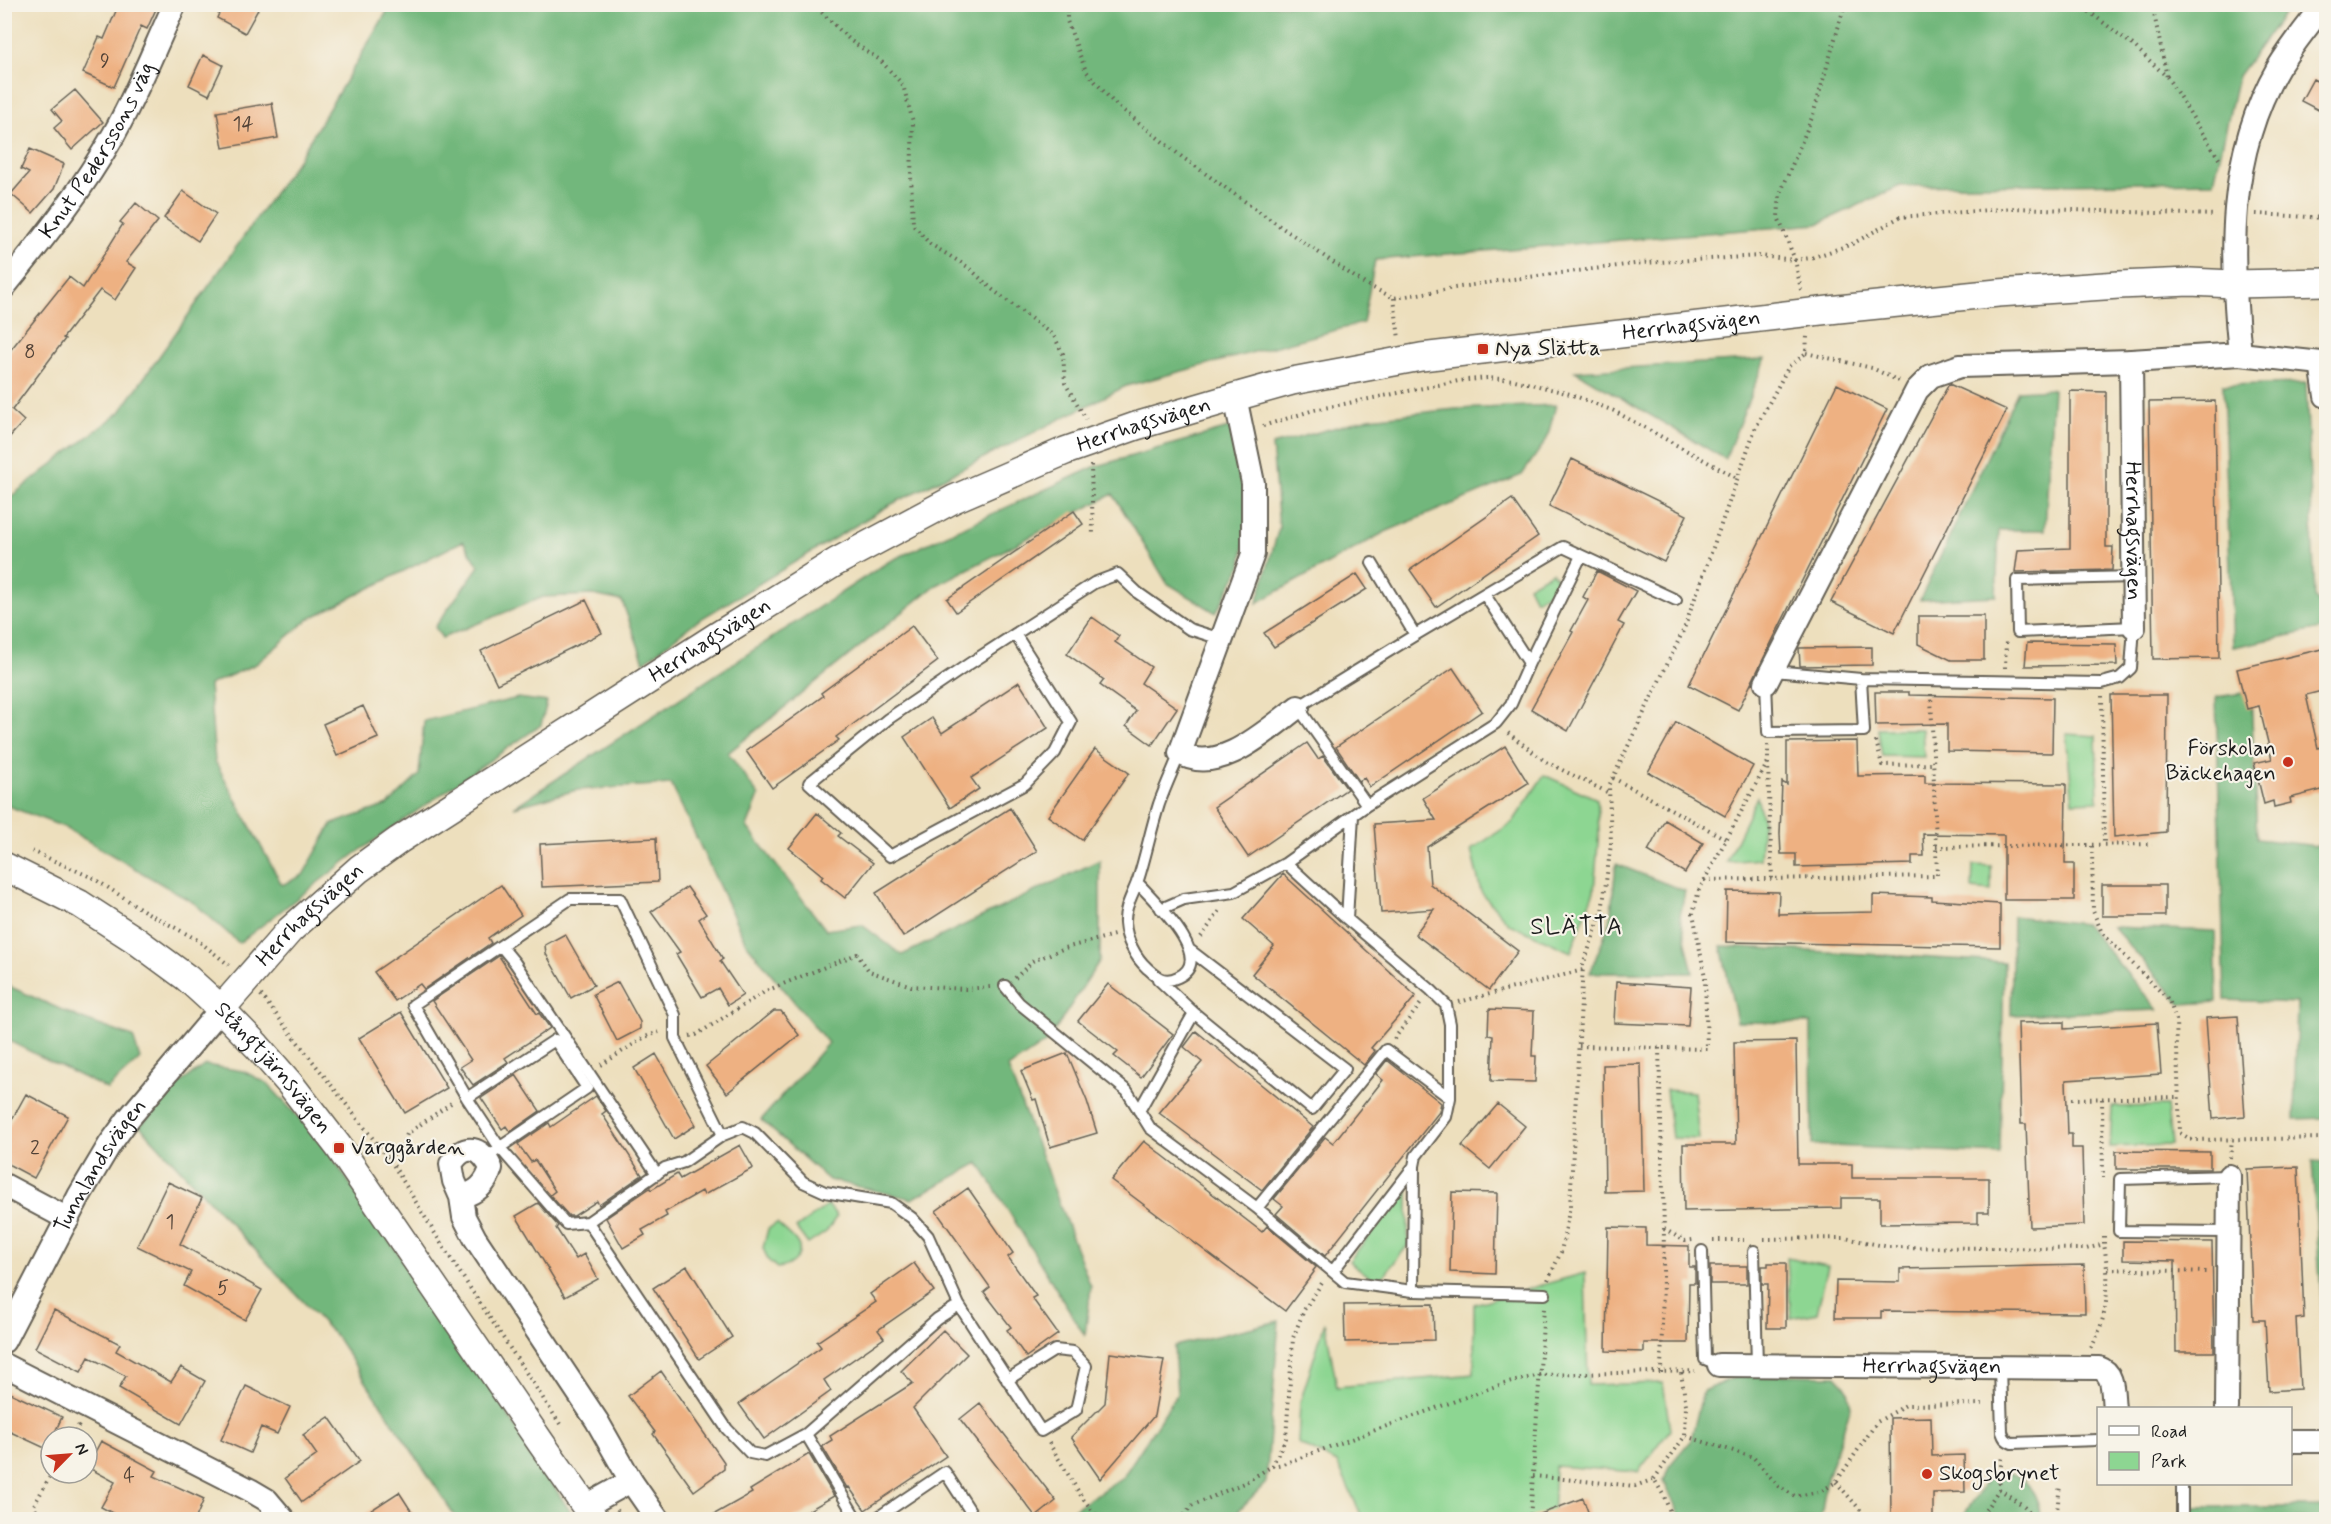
<svg xmlns="http://www.w3.org/2000/svg" width="2331" height="1524" font-family="Mynerve,sans-serif">
	<style>
		.green { fill: #8dd692; stroke: #547957; stroke-width: 1.5 }
		.forest { fill: #72b77c; stroke: #476a4c; stroke-width: 1.5 }
		.building { fill: #eeb182 }
		.lines { fill: none; stroke-linecap: round; stroke-linejoin: round }
		.service-casing { stroke: #656054; stroke-width: 14 }
		.minor-casing { stroke: #656054; stroke-width: 26 }
		.tertiary-casing { stroke: #656054; stroke-width: 30 }
		.path { stroke: #656054; stroke-width: 4; stroke-dasharray: 1.5 4.5; stroke-linecap: butt }
		.service { stroke: #fff; stroke-width: 10 }
		.minor { stroke: #fff; stroke-width: 22 }
		.tertiary { stroke: #fff; stroke-width: 27 }
		.poi-dot { fill: #c8321e; stroke: #f7f3e8; stroke-width: 2 }
		.labels { text-anchor: middle; dominant-baseline: central; stroke-width: 4.5; stroke-linejoin: round; paint-order: stroke }
		.number-label { font-size: 20px; fill: #504136 }
		.street-label { font-size: 22px; fill: #1c1c1c; stroke: #f7f3e8 }
		.poi-label { font-size: 22px; fill: #1c1c1c; stroke: #f7f3e8; text-anchor: start }
		.neighbourhood-label { font-size: 24px; letter-spacing: 1.5px; fill: #1c1c1c; stroke: #f7f3e8 }
	</style>
	<rect width="100%" height="100%" fill="#f7f3e8"/>
	<filter id="ink" filterUnits="userSpaceOnUse"><feTurbulence type="fractalNoise" baseFrequency=".0167" numOctaves="2"/><feDisplacementMap in="SourceGraphic" scale="12" xChannelSelector="R" yChannelSelector="G"/><feConvolveMatrix kernelMatrix="1 2 1 2 8 2 1 2 1" color-interpolation-filters="sRGB"/></filter>
	<filter id="wash" filterUnits="userSpaceOnUse"><feTurbulence type="fractalNoise" baseFrequency=".008" numOctaves="4" result="noise"/><feDisplacementMap in="SourceGraphic" scale="24" xChannelSelector="R" yChannelSelector="G"/><feGaussianBlur stdDeviation="1.35" result="paint"/><feColorMatrix in="noise" values="0 0 0 0 0 0 0 0 0 0 0 0 0 0 0 0 0 1.4 0 .05"/><feComposite in="paint" operator="in"/></filter>
	<g filter="url(#wash)">
		<rect width="100%" height="100%" fill="#eddfbd"/>
		<path class="green" d="M1552,572l9,14 -26,14 -7,-14z
			M1878,729h44l2,28 -42,-1z
			M2066,734l30,2 2,65 -25,1z
			M1544,775l53,24 2,32 -5,60 -23,61 -62,-28 -28,-32 -10,-42 42,-28z
			M1757,797l6,25 -3,37 -34,3z
			M1973,865l18,1v25l-19,-2z
			M1666,1090l28,2 5,47 -27,-1z
			M2167,1106l4,39 -61,2 2,-40z
			M1408,1186v59l-30,38 -29,-22z
			M828,1205l9,11 -11,16 -18,12 -12,-16z
			M777,1223c6,6 13,11 18,17 12,14 -4,27 -18,28l-9,-8 -5,-12 5,-19z
			M1787,1258l41,8 -11,47 -26,5z
			M1585,1273l3,112 75,-2 7,47 -32,42 -83,-6 -2,54 -190,-1 -26,-56 -39,-20 2,-40 25,-81 12,65 137,-13v-70z"/>
		<path class="forest" d="M391,5h1899l-52,71 -24,106 -314,4 -82,38 -443,36 -12,63 -237,63 -238,120 -194,117 -50,39 -22,-61 -29,-6 -50,2 -101,41 -7,-11 44,-61 -16,-25 -154,78 -53,45 -47,21 6,76 67,124 21,-10 29,-51 56,-19 31,-30 5,-54 94,-23 29,4 -6,23 -186,129 -116,89 -45,-40 -130,-76 -59,-22v-304l115,-89 181,-257z
			M1765,359l-40,100 -150,-88z
			M2306,383l9,215 11,12v18l-93,19 -10,-262z
			M2053,389l-8,141h-46l-3,66 -76,4 98,-209z
			M1556,405l-9,34 -25,36 -137,57 -128,71 22,-75 -7,-83 97,-27 87,-9z
			M1232,427l17,87 -8,52 -25,47 -49,-30 -54,-89 -178,92 -207,167 31,43 -12,31 79,103 36,-5 40,30 198,-95v100l-52,81 -40,27 83,219 -6,49 -106,-173 -67,36 -83,-19 -68,-60 67,-77 -82,-100 -75,-159 -94,6 -63,17 374,-245 206,-95z
			M2251,692l6,147 69,8v271l-32,1 3,-116 -72,-3 -9,-303z
			M1616,864l69,27 -5,25 13,57h-103l20,-52z
			M2013,916l72,8 73,86 -147,5z
			M2113,927l102,4 2,71 -36,2z
			M1721,946l283,16 -4,192 -188,-9 -1,-122 -74,-1z
			M4,984l78,35 51,18 7,22 -33,30 -102,-50z
			M205,1065l38,6 24,12 55,60 155,224 98,152h-118l-120,-181 -197,-212 39,-42z
			M2312,1162l14,1v205z
			M1279,1321l-13,162 -36,36h-171l64,-42 54,-83 -3,-48z
			M1742,1374l94,2 12,13 3,18 -24,70 -5,34 -4,8h-137l-17,-38 5,-15 22,-26 12,-49z
			M2001,1472c25,0 39,25 39,47h-79l26,-39z
			M2193,1507h133v12h-133z"/>
		<g id="blocks">
			<path class="building" d="M119,4h28l9,5 -9,20 -6,-3 -27,61 -31,-14 16,-36 5,2z
				M223,4h38l-16,29 -28,-15z
				M203,55l20,10 -14,30 -20,-10z
				M2313,79l13,7v28l-25,-13z
				M75,90l28,32 -31,28 -18,-22 8,-7 -10,-12z
				M272,103l6,35 -55,10 -6,-36z
				M30,149l34,15 -10,25 -21,24 -22,-19 18,-21 -8,-4z
				M183,191l33,23 -18,27 -34,-23z
				M136,203l22,18 -32,41 10,6 -21,32 -15,-10 -37,48 2,1 -53,71 12,11 -20,22v-85l65,-81 14,11 40,-64 -3,-2z
				M1837,384l50,25 -149,301 -49,-25z
				M1949,384l58,26 -113,223 -63,-31z
				M2070,391l36,1v155h7l-1,23 -97,2 3,-22 52,-2z
				M2215,401l4,257 -66,1 -4,-257z
				M1572,459l115,56 -23,47 -115,-56z
				M1512,499l26,37 -102,71 -26,-37z
				M1074,511l9,13 -127,88 -9,-13z
				M1597,571l39,20 -18,31 6,3 -56,106 -37,-22 42,-77 -2,-1 17,-31 -5,-3z
				M1357,574l10,15 -93,58 -10,-14z
				M586,600l16,33 -105,51 -16,-33z
				M1918,616h66v44h-33l-33,-16z
				M1092,617l27,19 -4,6 36,25 -10,16 36,25 -25,37 -26,-19 10,-15 -36,-26 4,-5 -37,-26z
				M912,626l26,35 -102,76 3,3 -67,48 -26,-37 77,-55 -2,-3z
				M2027,643l89,1 1,21 -92,1z
				M1872,647v18l-72,1 -1,-18z
				M2322,649l4,17v24l-20,5 12,53 8,-2v43l-36,9 1,5 -17,4 -1,-6 -9,3 -10,-41 18,-4 -13,-53 -12,3 -10,-40z
				M1453,668l29,43 -112,76 -6,-9 -5,3 -23,-34z
				M1019,682l29,46 -77,50 8,11 -29,19 -46,-71 28,-19 10,15z
				M1875,692h34v3l144,3 -1,55 -105,-2v-27l-71,1z
				M2111,695h56l-1,137 -52,5z
				M363,706l15,32 -41,18 -14,-32z
				M1676,722l77,44 -28,50 -77,-44z
				M1857,741l1,35 67,-1v8l141,1 -1,80h9v36h-70v-65l-81,-1 1,22h-12v8l-116,3v-13h-15l-1,-20 2,-52 5,3v-43z
				M1307,743l11,16 5,-3 24,33 -99,68 -34,-50z
				M1505,746l23,37 -101,64 3,37 88,67 -29,39 -74,-56 19,-25 -53,4 -7,-89 62,-4 -13,-22z
				M1095,749l34,24 -47,67 -34,-24z
				M1010,808l27,43 -134,86 -27,-44z
				M817,813l24,20 -3,3 35,27 -28,35 -24,-19 2,-3 -34,-28z
				M1665,820l38,23 -18,30 -37,-22z
				M656,838l2,44 -116,5 -2,-43z
				M1283,874l133,122 -45,52 4,3 -11,14 -112,-91 22,-28 -31,-27z
				M501,885l20,30 -33,23 3,5 -67,46 -4,-5 -25,17 -21,-29z
				M2102,885h63v31h-63z
				M687,887l19,27 -7,5 24,40 -3,2 23,34 -15,10 -10,-17 -16,9 -26,-43 4,-2 -29,-40z
				M1727,891l52,1 -1,22 95,-2v-17l59,2v3l68,4v43l-274,-5z
				M565,934l29,51 -23,13 -25,-44 -1,-9z
				M499,956l38,58 2,-1 11,15 -45,30 3,4 -35,23 -13,-18 11,-7 -39,-59z
				M618,982l22,40v7l-23,12 -24,-47z
				M1616,982l75,5 -3,39 -74,-3z
				M1108,984l65,50 -32,43 -27,-21 4,-4 -40,-31z
				M1489,1009l45,2 -2,45h4l-1,26 -44,-1 2,-45 -5,-1z
				M774,1011h7l18,24 -72,58 -21,-27z
				M401,1012l46,76 -42,25 -46,-75z
				M2238,1016l7,100 -32,3 -7,-101z
				M2064,1022v7l93,-6 4,51 -95,6 2,54h4v14h10l2,77 -54,2 -4,-103h-5l-3,-101z
				M1196,1031l117,96 -51,63 -103,-77 43,-51 -18,-15z
				M1796,1041l2,123h54v14h137v34h-11v11l-98,1v-26h-39v10l-157,3 -1,-67h53l-2,-102z
				M1067,1053l20,48 10,32 -47,14 -14,-48 -3,1 -12,-29z
				M656,1054l40,71 -22,14 -40,-71z
				M1387,1060l54,43 -2,9 -114,144 -49,-42 7,-8 -9,-7 51,-62 8,6 50,-63 -7,-6z
				M1641,1064l3,127 -39,1 -2,-127z
				M516,1075l24,36 -30,21 -4,-6 -4,3 -21,-31z
				M26,1094l42,22 -34,62 -30,-16v-28z
				M596,1096l10,15 -4,3 40,61 -43,30 -2,-4 -23,15h-5l-19,-21 5,-4 -20,-31 -4,2 -13,-18 31,-21 2,4z
				M1498,1104l27,22 -35,43 -28,-23z
				M1144,1141l118,91 5,-6 49,41 -3,4 1,1 -29,39 -174,-131z
				M740,1145l13,23 -49,27 -2,-4 -37,21 2,4 -25,14 3,5 -22,13 -17,-30 44,-30 1,2 26,-16 3,5z
				M2116,1151l94,1v17h-94z
				M2298,1167l6,151 -8,1 4,70 -31,2 -4,-71h-12l-6,-151z
				M168,1182l34,16 -22,46 82,46 -17,30 -61,-34 7,-14 -54,-26z
				M968,1188l45,65 -5,4 28,39 -4,2 26,36 -32,23 -19,-27 4,-3 -27,-35 6,-5 -54,-76z
				M1452,1192l45,1 -2,81 -45,-2z
				M538,1203l20,23 -2,2 20,31 8,-5 14,25 -33,18 -49,-81z
				M1608,1227l38,1v17l43,1v21h6v16h-6l-1,60h-44v9l-38,-1z
				M2123,1241l89,1 2,110h-38l-1,-91 -52,-1z
				M914,1263l20,28 -56,39 6,8 -60,42 7,11 -67,48 -25,-35 82,-57 -4,-5 59,-40 -6,-8z
				M1768,1263h18v65h-19l1,-44h-6v-18h6z
				M2084,1265l1,48 -204,-2v7h-46l1,-37 64,1v-13z
				M687,1266l45,71 -33,22 -46,-71z
				M1710,1266h37v18h-37z
				M1433,1304l1,36 -89,2 -1,-37z
				M54,1310l66,34 -4,7 55,31 10,-15 24,14 -24,43 -62,-36 7,-12 -37,-19 -8,15 -46,-24z
				M943,1330l24,24 -54,54 33,48 -81,54 -16,-23 -2,1 -25,-42 10,-6 -2,-4 83,-53 -12,-12z
				M1110,1353l54,7 -10,56 -54,63 -29,-42 34,-34z
				M661,1371l63,91v7l-30,22 -41,-57 2,-2 -27,-36z
				M246,1386l44,21 -13,27 -16,-7 -11,26 -29,-13z
				M4,1390l58,27 -15,32 -43,-20z
				M980,1403l76,98 -20,16 -76,-98z
				M329,1417l31,44 -58,41 -17,-24 32,-23 -14,-20z
				M1931,1417l1,39 32,-1 1,37 -32,1v27h-42l-1,-102z
				M101,1441l56,30 -3,5 50,23 -9,21h-70l-24,-13 14,-25 -28,-15z
				M809,1454l25,42 -42,24h-88l48,-27 -2,-3z
				M399,1492l18,28h-61z
				M1583,1498l8,22h-61v-2z"/>
		</g>
	</g>
	<g filter="url(#ink)">
		<use href="#blocks" fill-opacity="0" stroke="#656054" stroke-width="1.5"/>
		<g class="lines">
			<g class="service-casing">
				<path id="service" d="M1485,595l44,68
					M1015,634l56,88 -16,31 -30,31 -135,72 -81,-73 79,-64 81,-55 125,-81 24,-9 20,19 51,36 32,10
					M1415,635l148,-88 113,53
					M1774,671l87,8 241,4 18,-5 11,-10 3,-41 -116,5 -1,-52 116,-3
					M1766,683l2,49 96,-1 -3,-52
					M1367,805l-69,-98 117,-72 -43,-72
					M1286,863l61,56 84,71 15,15 4,19v74l-4,19 -30,39 -2,10 -81,105
					M1137,882c15,17 81,77 41,95 -14,7 -21,0 -31,-9 -12,-11 -21,-29 -22,-45 -1,-15 8,-29 13,-43 8,-25 13,-51 21,-76 6,-17 14,-34 21,-51
					M1161,909l23,-10 50,-7 52,-29 81,-58 129,-82 15,-19 18,-41 52,-107
					M1347,919l6,-104
					M501,946l14,17 142,211
					M1158,979l36,34 118,96 33,-40 -154,-118
					M1005,986l14,17 108,88 23,37 107,80 88,74 68,9 132,3
					M467,1098l88,-58 32,48 -91,62
					M1139,1111l55,-98
					M723,1135l-48,-97v-23l-55,-116h-50l-157,106 54,93 33,50 66,76 22,-2 77,-54 19,-6 39,-27 20,-8 12,6 48,49 22,10 66,11 21,15 16,18 31,69 82,126 35,-21 10,-44 -13,-14 -18,-2 -48,30
					M1257,1208l129,-158 64,48
					M588,1222l139,207 23,24 15,3 41,-22 131,-115 22,-14
					M2228,1232l-109,-1 1,-52 109,-3
					M1702,1251l3,108 14,6
					M1754,1251l3,114
					M1413,1291l1,-125
					M2000,1368l2,64c2,6 3,8 10,11l86,-3
					M806,1434l51,86
					M2182,1484v36
					M874,1520l71,-48 31,48"/>
			</g>
			<g class="minor-casing">
				<g id="minor">
					<path id="s1" d="M4,287c40,-49 79,-98 110,-153 23,-41 41,-87 61,-130"/>
					<path d="M2240,354c-10,-98 -13,-198 38,-286 14,-23 30,-43 47,-64"/>
					<path id="s2" d="M2131,361l3,266"/>
					<path d="M1235,397l18,86v71l-73,199c38,24 88,-24 118,-46"/>
					<path d="M1766,683l151,-293 14,-14 29,-10 171,-5 109,-7 81,9 5,33"/>
					<path d="M4,1185l64,34"/>
					<path d="M461,1197l-7,-16 -3,-17c14,-22 30,-17 40,4 -5,17 -14,24 -30,29l3,20 11,21 122,183 34,60 27,39"/>
					<path id="s3" d="M4,1341l75,-145 31,-52 19,-26 92,-109"/>
					<path d="M4,1365l246,125 17,10 17,20"/>
					<path id="s4" d="M1719,1365l380,3c16,5 13,26 15,40"/>
					<path d="M2227,1408l2,-232"/>
					<path d="M2290,1441h36"/>
					<path d="M586,1506l45,-25"/>
				</g>
			</g>
			<g class="tertiary-casing">
				<g id="tertiary">
					<path id="s5" d="M4,866l76,38 54,35 53,39 34,31 36,37 34,39 47,61 203,297 54,77"/>
					<path id="s6" d="M221,1009l69,-79 69,-61 40,-29 318,-204 119,-74 118,-63 111,-48 71,-25 99,-29 57,-16 129,-24 417,-48 160,-16 121,-8 71,-3 43,2 93,-2"/>
				</g>
			</g>
			<path class="path" d="M813,4l38,37 29,19 23,25 10,37 -2,53 2,50 17,19 38,23 25,23 61,46 9,18 2,29 21,36
				M1067,4v17l19,50 27,31 69,55 99,70 84,57 29,14 103,-17 145,-18 118,-7 35,4 16,-2 41,-14 48,-27 114,-9 202,7
				M2079,4l54,41 34,32 54,85
				M2152,4l15,73
				M2256,214l70,4
				M1801,290l-6,-30 -17,-43 2,-23 33,-79 32,-111
				M1394,298l5,41
				M1806,353l66,15 27,13
				M1263,426l51,-16 144,-29 29,-3 28,2 55,14 44,17 123,67
				M1091,465l2,71
				M2005,668l1,-28
				M2102,696l2,150
				M1508,733l38,29 63,31
				M1876,741l6,24 51,-1
				M1768,763l4,117
				M1613,778l113,61
				M2092,846l1,65 9,22 67,67 7,20 4,113 12,7 134,-2
				M1936,847l216,-3
				M32,851l61,27 53,34 50,27 33,26
				M1704,880l233,-4 -6,-182
				M1201,937l20,-28
				M1015,978l18,-17 32,-13 49,-13
				M261,995l131,168 55,90 113,171
				M1459,1002l124,-32
				M690,1036l6,-1 70,-44 91,-37 12,17 42,15 55,3 24,-2
				M1394,1039l28,-37
				M1579,1046l128,3 -2,-72 -12,-64 6,-23 69,-128v-17
				M1659,1048l5,181 -3,144
				M601,1065l44,-28 14,-5
				M2072,1099l107,-2
				M2102,1099l1,79
				M388,1158l14,-11 5,-13 47,-33
				M2230,1158l2,-18
				M1664,1229l21,12 8,-1
				M1764,1239l81,-1 44,9 197,2 18,-5v-8
				M1713,1240h31
				M2108,1269l99,3
				M1548,1280l13,-28 9,-46 13,-241 19,-53 9,-68 -2,-58 75,-157 71,-200 34,-63 17,-13 1,-17
				M2091,1348c18,-32 19,-68 13,-104
				M1681,1373l5,32 -1,31
				M72,1437l7,-12
				M1049,1443l34,56 17,21
				M1272,1466l11,-2 213,-78 44,-11 155,-4
				M1533,1476l102,10 19,-7 10,17 9,24
				M1654,1479l31,-43 68,21 25,29 17,10 25,-4 16,-10 41,-60 29,-17 80,-1
				M1836,1482l33,38
				M1999,1489l25,17 13,14
				M617,1510l7,10
				M42,1520l-4,-3 -4,-12 18,-32
				M1181,1520l10,-14 55,-24 26,-16 14,-28 7,-100 11,-28 18,-27
				M1530,1520l14,-212
				M1979,1520l20,-31 3,-35
				M2056,1520l4,-35"/>
			<use href="#service" class="service"/>
			<use href="#minor" class="minor"/>
			<use href="#tertiary" class="tertiary"/>
		</g>
	</g>
	<g class="poi-dot">
		<rect x="1477" y="343" width="12" height="12" rx="3"/>
		<circle cx="2288" cy="762" r="6"/>
		<rect x="333" y="1142" width="12" height="12" rx="3"/>
		<circle cx="1927" cy="1474" r="6"/>
	</g>
	<g class="labels">
		<g class="number-label">
			<text x="105" y="61">9</text>
			<text x="243" y="124">14</text>
			<text x="30" y="352">8</text>
			<text x="35" y="1148">2</text>
			<text x="170" y="1222">1</text>
			<text x="223" y="1288">5</text>
			<text x="129" y="1476">4</text>
		</g>
		<g class="street-label">
			<text stroke="none"><textPath href="#s1" startOffset="166">Knut Pederssons väg</textPath></text>
			<text stroke="none"><textPath href="#s6" startOffset="1660">Herrhagsvägen</textPath></text>
			<text stroke="none"><textPath href="#s6" startOffset="1102">Herrhagsvägen</textPath></text>
			<text stroke="none"><textPath href="#s2" startOffset="170">Herrhagsvägen</textPath></text>
			<text stroke="none"><textPath href="#s6" startOffset="616">Herrhagsvägen</textPath></text>
			<text stroke="none"><textPath href="#s6" startOffset="130">Herrhagsvägen</textPath></text>
			<text stroke="none"><textPath href="#s5" startOffset="340">Stångtjärnsvägen</textPath></text>
			<text stroke="none"><textPath href="#s3" startOffset="200">Tunnlandsvägen</textPath></text>
			<text stroke="none"><textPath href="#s4" startOffset="213">Herrhagsvägen</textPath></text>
		</g>
		<g class="poi-label">
			<text x="1495" y="349">Nya Slätta</text>
			<text x="2276" y="749" text-anchor="end">Förskolan<tspan x="2276" dy="25">Bäckehagen</tspan></text>
			<text x="351" y="1148">Varggården</text>
			<text x="1939" y="1474">Skogsbrynet</text>
		</g>
		<g class="neighbourhood-label">
			<text x="1577" y="927">SLÄTTA</text>
		</g>
	</g>
	<rect width="2331" height="1524" fill="none" stroke="#f7f3e8" stroke-width="24"/>
	<rect x="2097" y="1407" width="195" height="78" fill="#f7f3e8" stroke="#9f9d96" stroke-width="1.5"/>
	<rect x="2109" y="1426" width="30" height="9" fill="#ffffff" stroke="#9f9d96" stroke-width="1.5"/>
	<text x="2151" y="1437" font-size="18" fill="#1c1c1c">Road</text>
	<rect x="2109" y="1452" width="30" height="18" fill="#8dd692" stroke="#9f9d96" stroke-width="1.5"/>
	<text x="2151" y="1467" font-size="18" fill="#1c1c1c">Park</text>
	<g transform="translate(69 1455) rotate(65)"><circle r="28" fill="#f7f3e8" stroke="#9f9d96" stroke-width="1.5"/>
	<path d="M0-4.5L10 22L0 15L-10 22Z" fill="#c8321e"/>
	<text y="-9" font-size="16" font-weight="bold" text-anchor="middle" fill="#1c1c1c">N</text>
	</g>
</svg>
